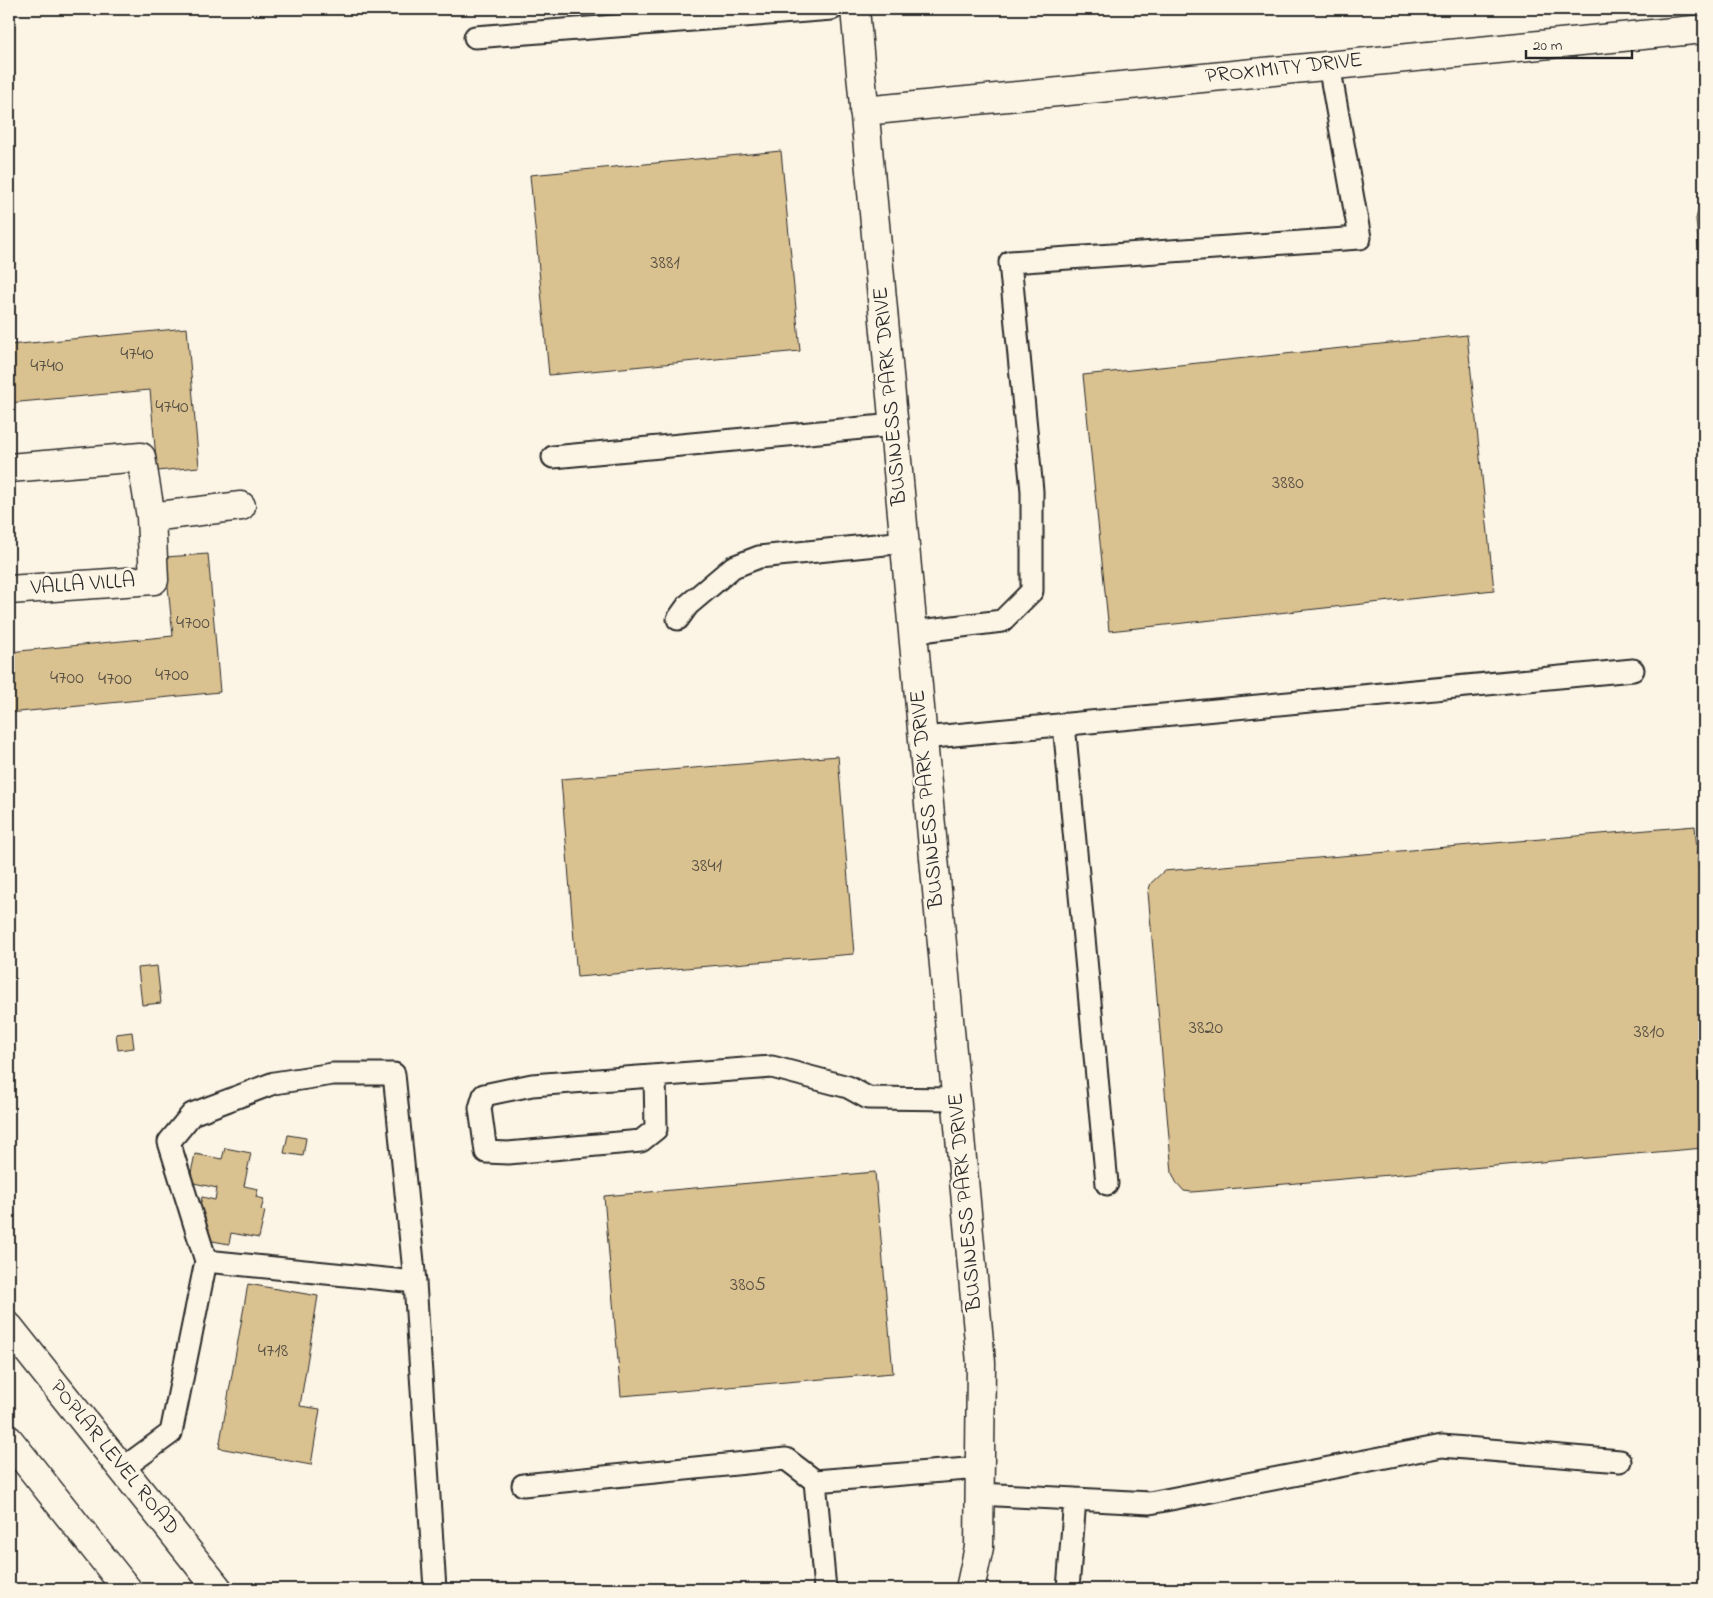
<svg xmlns="http://www.w3.org/2000/svg" width="1713" height="1598" font-family="'Indie Flower',sans-serif">
	<style>
		.building { fill: #dac190; stroke: #2b2b2b }
		.lines { fill: none; stroke-linecap: round; stroke-linejoin: round }
		.service-casing { stroke: #2b2b2b; stroke-width: 25 }
		.minor-casing { stroke: #2b2b2b; stroke-width: 31 }
		.secondary-casing { stroke: #2b2b2b; stroke-width: 31 }
		.service { stroke: #fcf5e5; stroke-width: 21 }
		.minor { stroke: #fcf5e5; stroke-width: 28 }
		.secondary { stroke: #fcf5e5; stroke-width: 28 }
		.labels { text-anchor: middle; dominant-baseline: central; stroke-width: 5; stroke-linejoin: round; paint-order: stroke }
		.number-label { font-size: 20px; fill: #575044 }
		.street-label { font-size: 22px; fill: #2b2b2b; stroke: #fcf5e5 }
	</style>
	<rect width="100%" height="100%" fill="#fcf5e5"/>
	<filter id="ink" filterUnits="userSpaceOnUse"><feTurbulence type="fractalNoise" baseFrequency=".02" numOctaves="2"/><feDisplacementMap in="SourceGraphic" scale="10" xChannelSelector="R" yChannelSelector="G"/><feConvolveMatrix kernelMatrix="1 2 1 2 8 2 1 2 1" color-interpolation-filters="sRGB"/></filter>
	<g filter="url(#ink)">
		<path class="building" d="M781,151l19,200 -251,24 -19,-200z
			M1704,205v105l-8,-91 2,-8z
			M187,328l12,139 -42,4 -7,-81 -141,13v-58z
			M1467,335l27,255 -385,41 -26,-256z
			M208,554l12,138 -211,21v-61l164,-16 -8,-79z
			M838,756l16,198 -277,23 -16,-198z
			M1695,826l9,109v213l-512,44 -8,-1 -8,-9 -4,-9 -24,-281 3,-9 13,-12z
			M157,966l4,37 -19,2 -4,-37z
			M132,1032l2,16 -16,2 -2,-16z
			M288,1135l18,3 -3,18 -19,-3z
			M225,1148l26,5 -7,33 14,3 -2,8 8,2 -3,11 4,1 -6,27 -28,-5 -2,11 -22,-4 2,-12 -13,-3 6,-28 13,3 2,-12 -28,-6 6,-28 27,5z
			M875,1172l18,201 -272,23 -17,-200z
			M248,1284l70,12 -18,110 20,3 -9,56 -92,-17z
			M773,1586v3h-41z"/>
		<g class="lines">
			<g class="service-casing">
				<path id="service" d="M475,37l357,-28
					M553,457l341,-32
					M678,619l10,-14 45,-38 26,-10 146,-15
					M913,632l89,-11 30,-30v-100l-22,-229 350,-24 -31,-173
					M1064,724l43,460
					M923,738l710,-68
					M655,1076l1,53 -15,12 -133,12 -22,-1 -6,-44 4,-13 48,-10 240,-18 76,20 20,11 89,1
					M206,1261l-37,-119 23,-28 82,-31 59,-9h61l21,208
					M122,1469l49,-36 35,-172 209,21 20,307
					M523,1485l263,-26 29,22
					M979,1494l171,9 292,-57 178,15
					M825,1589l-10,-108 165,-13
					M1068,1589l7,-90"/>
			</g>
			<g class="minor-casing">
				<path id="minor" d="M855,9l126,1354 -2,184 -9,42
					M864,111l840,-82
					M9,468l132,-11 10,60 3,63 -145,10
					M151,517l90,-11"/>
			</g>
			<g class="secondary-casing">
				<path id="secondary" d="M9,1327l209,262
					M9,1440l118,149"/>
			</g>
			<use href="#service" class="service"/>
			<use href="#minor" class="minor"/>
			<use href="#secondary" class="secondary"/>
		</g>
	</g>
	<g class="labels">
		<g class="number-label">
			<text x="665" y="263">3881</text>
			<text x="137" y="354">4740</text>
			<text x="47" y="366">4740</text>
			<text x="172" y="407">4740</text>
			<text x="1288" y="483">3880</text>
			<text x="193" y="623">4700</text>
			<text x="172" y="675">4700</text>
			<text x="67" y="678">4700</text>
			<text x="115" y="679">4700</text>
			<text x="707" y="866">3841</text>
			<text x="1206" y="1028">3820</text>
			<text x="1649" y="1032">3810</text>
			<text x="748" y="1285">3805</text>
			<text x="273" y="1351">4718</text>
		</g>
		<g class="street-label">
			<text transform="translate(1284 69) rotate(-6)">PROXIMITY DRIVE</text>
			<text transform="translate(891 396) rotate(-95)">BUSINESS PARK DRIVE</text>
			<text transform="translate(83 585) rotate(-4)">VALLA VILLA</text>
			<text transform="translate(928 799) rotate(-95)">BUSINESS PARK DRIVE</text>
			<text transform="translate(966 1202) rotate(-95)">BUSINESS PARK DRIVE</text>
			<text transform="translate(114 1458) rotate(51)">POPLAR LEVEL ROAD</text>
		</g>
	</g>
	<rect width="1713" height="1598" fill="none" stroke="#fcf5e5" stroke-width="30"/>
	<rect x="15" y="15" width="1683" height="1568" fill="none" stroke="#2b2b2b" stroke-width="2" filter="url(#ink)"/>
	<path d="M1526 50v8h106v-8" fill="none" stroke="#2b2b2b" stroke-width="2.5"/>
	<text x="1533" y="50" font-size="15" fill="#2b2b2b" stroke="#fcf5e5" stroke-width="4" paint-order="stroke">20 m</text>
</svg>
